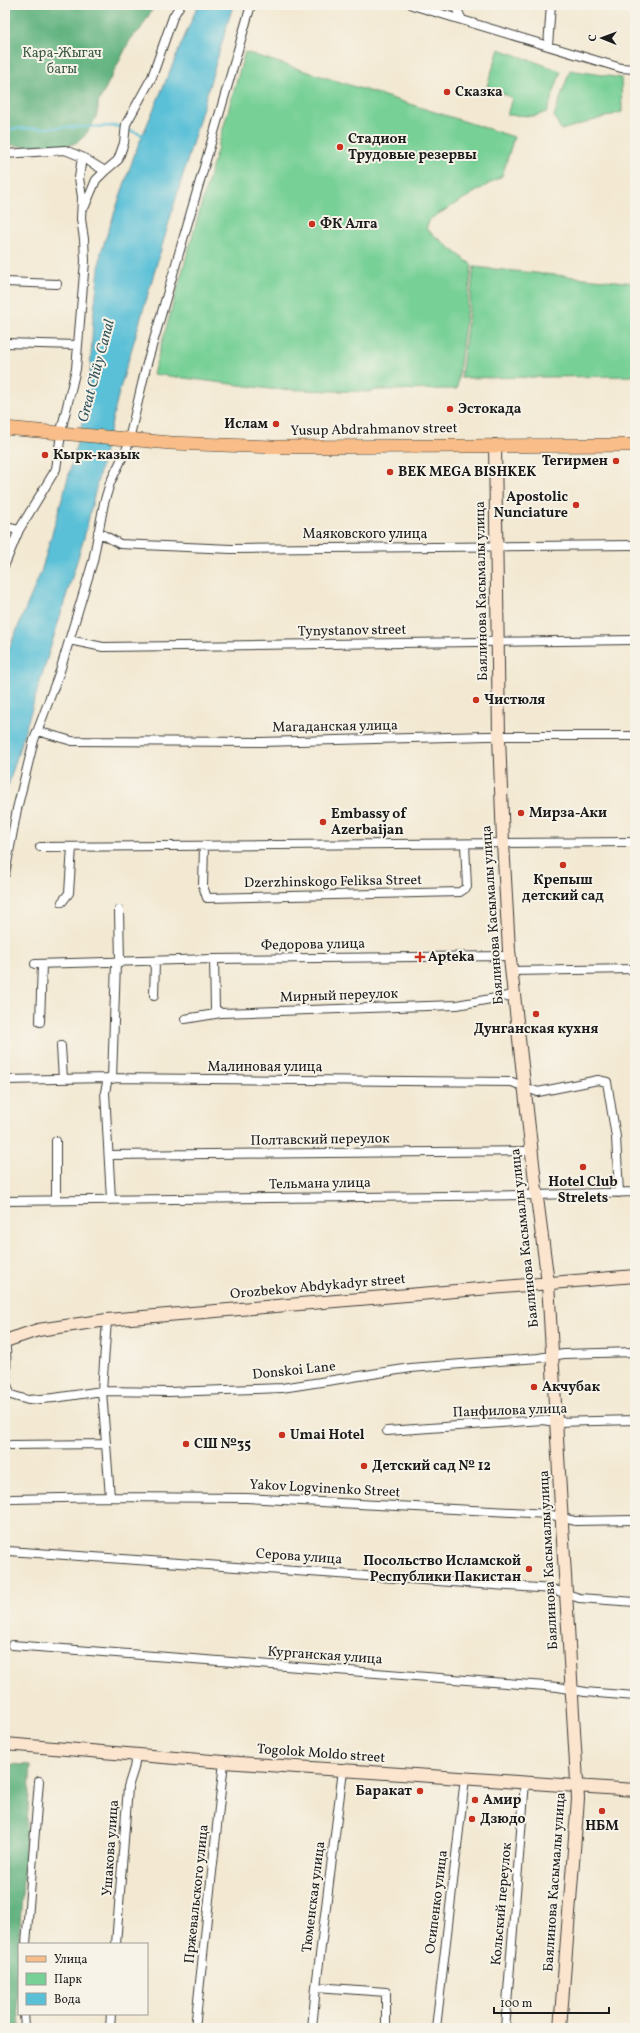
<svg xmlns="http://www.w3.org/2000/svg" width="640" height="2033" font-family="Vollkorn,serif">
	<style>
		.green { fill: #77d096; stroke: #4a7659 }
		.forest { fill: #61b27f; stroke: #3e674e }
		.water { fill: #5ac0d7; stroke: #3b6e7a }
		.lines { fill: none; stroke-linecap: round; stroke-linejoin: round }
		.stream { stroke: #5ac0d7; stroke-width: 2.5 }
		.street-casing { stroke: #3c3b37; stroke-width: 10 }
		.secondary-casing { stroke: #3c3b37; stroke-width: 14 }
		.primary-casing { stroke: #3c3b37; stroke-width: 14 }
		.street { stroke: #fff; stroke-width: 8 }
		.secondary { stroke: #fce5cf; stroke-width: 12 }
		.primary { stroke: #f8bd88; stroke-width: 13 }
		.poi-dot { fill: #c8321e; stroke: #f7f3e8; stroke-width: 1.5 }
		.labels { text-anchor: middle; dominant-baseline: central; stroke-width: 4; stroke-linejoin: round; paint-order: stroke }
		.park-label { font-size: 14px; fill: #3c5b47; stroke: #f7f3e8 }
		.poi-label { font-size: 14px; font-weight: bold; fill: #1c1c1c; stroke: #f7f3e8; text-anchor: start }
		.street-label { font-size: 14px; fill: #1c1c1c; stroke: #f7f3e8 }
		.water-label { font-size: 15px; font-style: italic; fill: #32555d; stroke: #f7f3e8 }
	</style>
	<rect width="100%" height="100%" fill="#f7f3e8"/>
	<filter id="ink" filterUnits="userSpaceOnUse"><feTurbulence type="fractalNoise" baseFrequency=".025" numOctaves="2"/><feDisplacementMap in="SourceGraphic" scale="8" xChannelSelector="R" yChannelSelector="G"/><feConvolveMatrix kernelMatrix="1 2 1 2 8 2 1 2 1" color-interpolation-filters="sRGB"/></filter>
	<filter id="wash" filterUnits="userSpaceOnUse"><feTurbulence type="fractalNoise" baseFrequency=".012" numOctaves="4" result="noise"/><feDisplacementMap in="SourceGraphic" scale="16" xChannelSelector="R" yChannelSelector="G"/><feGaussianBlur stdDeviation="0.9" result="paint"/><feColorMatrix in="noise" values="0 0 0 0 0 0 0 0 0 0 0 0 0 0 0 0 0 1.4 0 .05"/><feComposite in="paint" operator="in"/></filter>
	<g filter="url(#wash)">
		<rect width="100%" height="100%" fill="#f3e9d3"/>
		<path class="green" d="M499,49l62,22 -14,41 -13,4 -27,-1 5,-17 -25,-12z
			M245,52l269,85 -12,39 -72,43 -4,10 46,36 -15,124 -81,1 -7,2 -99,-3 -117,-15z
			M570,70l51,8 1,34 -61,18 -7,-14z
			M474,267l161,16v93l-174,2z"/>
		<path class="forest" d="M5,5h150l-15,25 -9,8 -33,65c0,9 -1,12 -5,20 -4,6 -7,13 -13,17 -15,12 -56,7 -75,4z
			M5,1764l26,1 -15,216 4,47h-15z"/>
		<path class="water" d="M198,5h35l-114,387 -35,146 -79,258v-138l36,-86 27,-94 21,-83 4,-76 8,-67 34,-99z"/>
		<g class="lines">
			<path class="stream" d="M5,129l112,-3 26,9"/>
		</g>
	</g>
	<g filter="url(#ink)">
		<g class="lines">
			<g class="street-casing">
				<path id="street" d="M412,5l209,63 14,1
					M455,5l7,15
					M548,46l3,-41
					M5,154l60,-4 17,7 23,14 13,-11 6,-17 2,-19 26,-47 21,-60 7,-12
					M85,206l11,-26 9,-9
					M5,282l52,2
					M5,343l72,2
					M5,527l14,3
					M98,532l22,12 111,5 404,-4
					M5,564l14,-34 37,-61 6,-42 14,-58 9,-108 -1,-22 -3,-20 1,-22 -3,-19 3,-21
					M69,640l34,7 532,-7
					M37,731l35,10 189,1 226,-6h148
					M204,846l-1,40 4,12 253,-6 7,-5 -2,-43
					M40,847l595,-5
					M5,874l12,-65 17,-69 26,-69 33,-110 11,-58 6,-20 17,-35 19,-81 105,-362
					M62,902l7,-9 3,-46
					M119,910l1,53
					M214,959l1,50 6,4 236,-8 56,-10
					M35,964l179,-5 295,-3
					M511,971l124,-2
					M154,996l1,-34
					M185,1019l36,-6
					M40,1022l2,-58
					M61,1046l2,33
					M108,1078l-3,14 6,107
					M112,1079l4,-116
					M5,1080l103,-2 404,4 26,10 60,-12 9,2 9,55 3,56
					M109,1155l422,-4
					M56,1200v-59
					M5,1201l531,-6 99,-3
					M107,1320l-5,71 8,106
					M5,1341c4,17 -3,39 6,54l17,5 26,-2 48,-7 67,1 113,-4 129,-20 127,-10 26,-4 71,-2
					M387,1431l155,-11 14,2 79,-2
					M11,1445l95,-1
					M12,1499l98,-2 136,1 302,16 27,7 60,-1
					M8,1551l544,38 27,9 56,4
					M12,1645l546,42 27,5 50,4
					M26,1944l13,-163
					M116,1944l12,-157 6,-19 2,-13
					M316,1987l70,5v36
					M24,2014l1,14
					M110,2028l1,-14
					M195,2028l29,-266
					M312,2028l4,-41 27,-217
					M436,2028l29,-250
					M505,2028l20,-246"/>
			</g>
			<g class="secondary-casing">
				<path id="secondary" d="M495,445l4,291 4,106 6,108 27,240 12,93 30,516 -18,229
					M5,1341l33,-11 69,-10 528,-44
					M5,1744l219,18 411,28"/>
			</g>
			<g class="primary-casing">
				<path id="primary" d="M5,428l166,15 102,4 362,-2"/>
			</g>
			<use href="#street" class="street"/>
			<use href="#secondary" class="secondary"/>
			<use href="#primary" class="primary"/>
		</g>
	</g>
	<g class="poi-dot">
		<circle cx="447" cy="92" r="4"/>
		<circle cx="340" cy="147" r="4"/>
		<circle cx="312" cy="224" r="4"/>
		<circle cx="450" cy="409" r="4"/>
		<circle cx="276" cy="424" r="4"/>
		<circle cx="45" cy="455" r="4"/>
		<circle cx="616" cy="461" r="4"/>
		<circle cx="390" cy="472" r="4"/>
		<circle cx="576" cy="505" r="4"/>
		<circle cx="476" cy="700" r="4"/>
		<circle cx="521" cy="813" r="4"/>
		<circle cx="323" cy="822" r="4"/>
		<circle cx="563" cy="865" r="4"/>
		<path d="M418 951h4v4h4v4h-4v4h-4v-4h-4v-4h4z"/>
		<circle cx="536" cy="1014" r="4"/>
		<circle cx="583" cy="1167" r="4"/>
		<circle cx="534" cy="1387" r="4"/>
		<circle cx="282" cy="1435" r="4"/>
		<circle cx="186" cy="1444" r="4"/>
		<circle cx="364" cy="1466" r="4"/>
		<circle cx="529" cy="1569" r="4"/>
		<circle cx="420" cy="1791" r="4"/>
		<circle cx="475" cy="1800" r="4"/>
		<circle cx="602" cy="1811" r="4"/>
		<circle cx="472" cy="1819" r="4"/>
	</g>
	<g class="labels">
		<g class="park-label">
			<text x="62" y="53">Кара-Жыгач<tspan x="62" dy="16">багы</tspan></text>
		</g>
		<g class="poi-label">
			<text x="455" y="92">Сказка</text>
			<text x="348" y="139">Стадион<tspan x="348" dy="16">Трудовые резервы</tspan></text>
			<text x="320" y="224">ФК Алга</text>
			<text x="458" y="409">Эстокада</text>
			<text x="268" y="424" text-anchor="end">Ислам</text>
			<text x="53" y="455">Кырк-казык</text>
			<text x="608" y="461" text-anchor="end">Тегирмен</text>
			<text x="398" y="472">BEK MEGA BISHKEK</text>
			<text x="568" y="497" text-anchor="end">Apostolic<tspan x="568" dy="16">Nunciature</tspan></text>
			<text x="484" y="700">Чистюля</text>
			<text x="529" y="813">Мирза-Аки</text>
			<text x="331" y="814">Embassy of<tspan x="331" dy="16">Azerbaijan</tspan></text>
			<text x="563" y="880" text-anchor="middle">Крепыш<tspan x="563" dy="16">детский сад</tspan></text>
			<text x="428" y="957">Apteka</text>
			<text x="536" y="1029" text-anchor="middle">Дунганская кухня</text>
			<text x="583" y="1182" text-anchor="middle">Hotel Club<tspan x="583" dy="16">Strelets</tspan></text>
			<text x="542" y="1387">Акчубак</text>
			<text x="290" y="1435">Umai Hotel</text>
			<text x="194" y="1444">СШ №35</text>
			<text x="372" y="1466">Детский сад № 12</text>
			<text x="521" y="1561" text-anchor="end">Посольство Исламской<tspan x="521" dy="16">Республики Пакистан</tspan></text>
			<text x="412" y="1791" text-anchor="end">Баракат</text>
			<text x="483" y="1800">Амир</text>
			<text x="480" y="1819">Дзюдо</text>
			<text x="602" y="1826" text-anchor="middle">НБМ</text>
		</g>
		<g class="street-label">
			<text transform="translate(374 430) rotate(-1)">Yusup Abdrahmanov street</text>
			<text x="365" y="534">Маяковского улица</text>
			<text transform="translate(482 591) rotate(-91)">Баялинова Касымалы улица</text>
			<text transform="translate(352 631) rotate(-1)">Tynystanov street</text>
			<text transform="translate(335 727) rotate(-1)">Магаданская улица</text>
			<text transform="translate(333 882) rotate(-1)">Dzerzhinskogo Feliksa Street</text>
			<text transform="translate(493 915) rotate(-94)">Баялинова Касымалы улица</text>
			<text transform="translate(313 945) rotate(-1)">Федорова улица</text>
			<text transform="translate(339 996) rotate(-2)">Мирный переулок</text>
			<text x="265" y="1067">Малиновая улица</text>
			<text transform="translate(320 1140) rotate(-1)">Полтавский переулок</text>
			<text transform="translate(320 1184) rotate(-1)">Тельмана улица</text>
			<text transform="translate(525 1238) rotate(-96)">Баялинова Касымалы улица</text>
			<text transform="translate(318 1287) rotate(-5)">Orozbekov Abdykadyr street</text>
			<text transform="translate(294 1371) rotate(-6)">Donskoi Lane</text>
			<text transform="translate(510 1411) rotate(-2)">Панфилова улица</text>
			<text transform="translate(325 1489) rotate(3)">Yakov Logvinenko Street</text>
			<text transform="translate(299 1557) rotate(4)">Серова улица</text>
			<text transform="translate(549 1560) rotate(-93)">Баялинова Касымалы улица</text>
			<text transform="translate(325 1656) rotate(4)">Курганская улица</text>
			<text transform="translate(321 1754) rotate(4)">Togolok Moldo street</text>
			<text transform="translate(111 1848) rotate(-86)">Ушакова улица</text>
			<text transform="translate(555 1882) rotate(-86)">Баялинова Касымалы улица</text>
			<text transform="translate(197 1894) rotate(-84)">Пржевальского улица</text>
			<text transform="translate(314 1897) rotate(-83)">Тюменская улица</text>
			<text transform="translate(437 1902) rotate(-83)">Осипенко улица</text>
			<text transform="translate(502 1904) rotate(-85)">Кольский переулок</text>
		</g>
		<g class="water-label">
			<text transform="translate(97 371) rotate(-75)">Great Chüy Canal</text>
		</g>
	</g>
	<rect width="640" height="2033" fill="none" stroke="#f7f3e8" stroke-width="20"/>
	<rect x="18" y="1943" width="130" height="72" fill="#f7f3e8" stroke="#9f9d96"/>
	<rect x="26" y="1956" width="20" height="6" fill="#f8bd88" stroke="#9f9d96"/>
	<text x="54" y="1963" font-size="12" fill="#1c1c1c">Улица</text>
	<rect x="26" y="1973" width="20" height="12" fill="#77d096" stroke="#9f9d96"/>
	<text x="54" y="1983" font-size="12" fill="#1c1c1c">Парк</text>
	<rect x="26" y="1993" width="20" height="12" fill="#5ac0d7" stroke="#9f9d96"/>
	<text x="54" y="2003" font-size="12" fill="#1c1c1c">Вода</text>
	<g transform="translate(602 38) rotate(271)" stroke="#f7f3e8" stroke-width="3" paint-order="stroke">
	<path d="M0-3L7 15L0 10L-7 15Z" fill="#1c1c1c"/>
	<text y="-6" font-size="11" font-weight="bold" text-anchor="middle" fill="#1c1c1c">С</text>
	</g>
	<path d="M494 2007v6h115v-6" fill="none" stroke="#1c1c1c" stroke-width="2"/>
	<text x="500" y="2007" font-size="12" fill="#1c1c1c" stroke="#f7f3e8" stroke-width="3" paint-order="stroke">100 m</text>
</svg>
